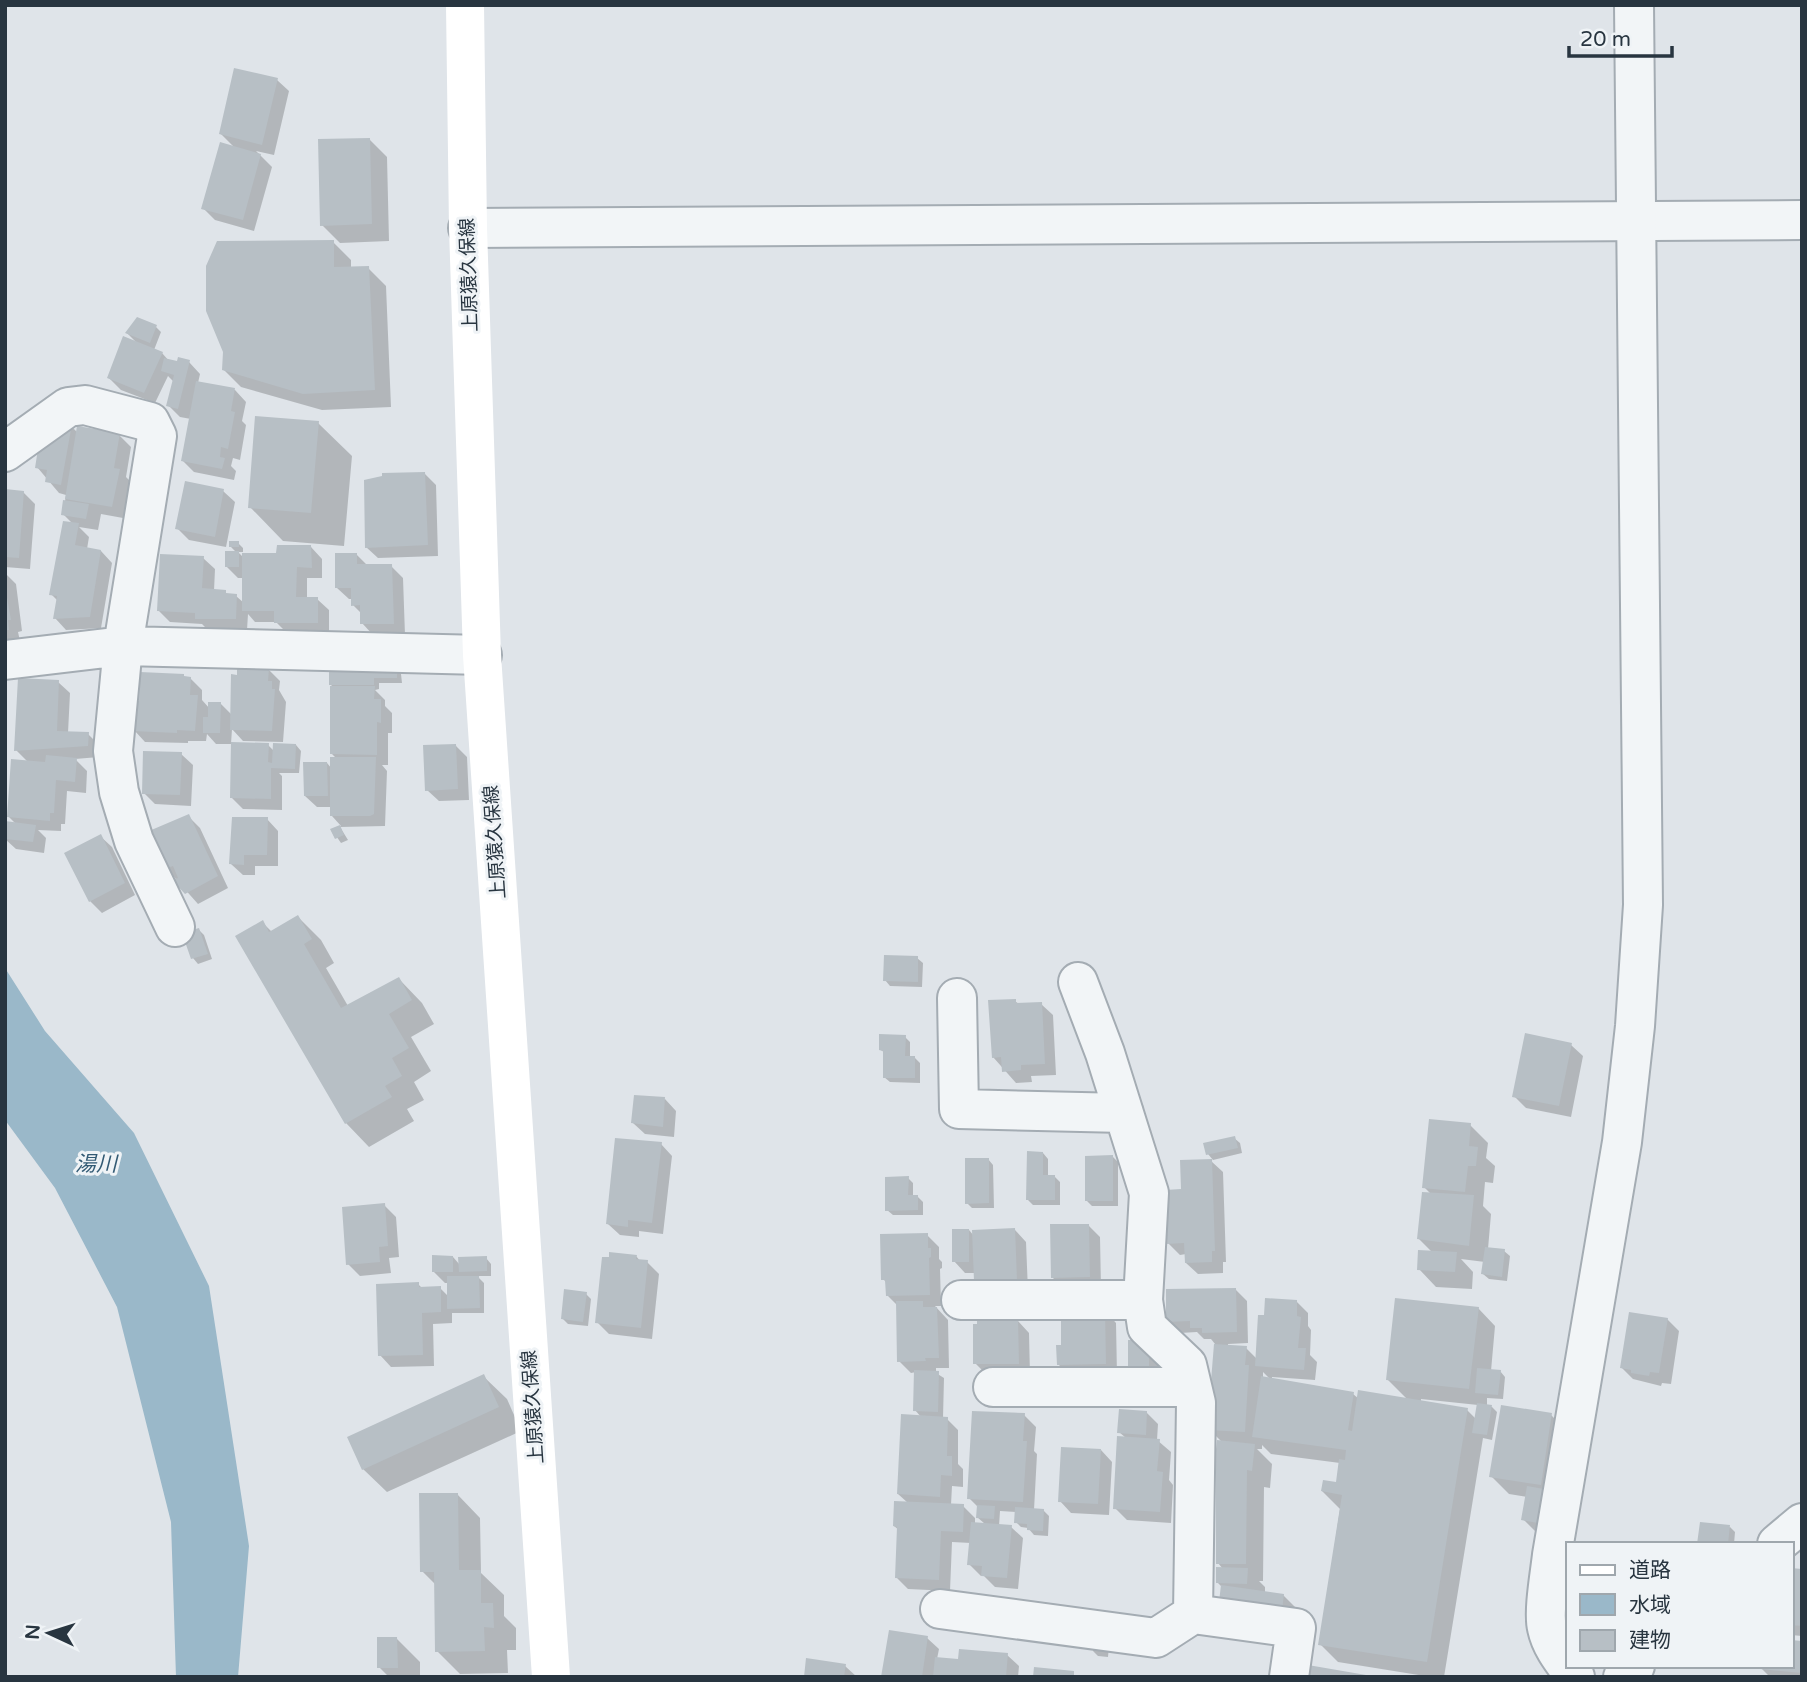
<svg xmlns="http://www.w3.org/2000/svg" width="1807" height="1682" font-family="'Varela Round','Noto Sans JP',sans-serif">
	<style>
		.water { fill: #9ab8c9 }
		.shadow { fill: #0003; fill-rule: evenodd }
		.building { fill: #b7bfc5 }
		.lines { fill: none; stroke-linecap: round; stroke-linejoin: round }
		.minor-casing { stroke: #a4acb3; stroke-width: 42 }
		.tertiary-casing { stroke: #a4acb3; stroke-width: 42 }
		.minor { stroke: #f2f5f7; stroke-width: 38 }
		.tertiary { stroke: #f2f5f7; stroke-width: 38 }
		.secondary { stroke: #fff; stroke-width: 38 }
		.labels { text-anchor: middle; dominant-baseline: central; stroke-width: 6; stroke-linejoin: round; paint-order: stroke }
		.street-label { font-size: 19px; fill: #283540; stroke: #eff3f6 }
		.water-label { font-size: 21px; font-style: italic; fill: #325a74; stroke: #eff3f6 }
	</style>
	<rect width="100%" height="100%" fill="#dfe4e9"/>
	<path class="water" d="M5,968l40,63 89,102 75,153 40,260 -11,131h-62l-5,-155 -54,-215 -62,-119 -50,-68z"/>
	<path class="shadow" d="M277,80l12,11 -15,64 -18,-4 16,16 -18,64 -39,-11 -12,-12 32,-60 -14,-14z
		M369,139l18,18 2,84 -49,2 -18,-18z
		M333,242l18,18v9l17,-1 18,18 5,121 -69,3 -81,-23 -18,-18z
		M156,327l5,5 -7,18 8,3 7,8 20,1 11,12 -2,9 37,7 11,12 -4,19 4,4 -6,35 -7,-2 -2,8 5,5 -2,9 -40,-8 -11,-11 8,-42 -11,-2 -12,-12 6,-23 -6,-6 -13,27 -34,-13 -12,-12 28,-35 -10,-10z
		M318,423l34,33 -8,90 -61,-5 -33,-34z
		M72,427l5,5 42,3 12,12 -5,30 5,5 -8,36 -22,-4 -3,16 -19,-3 10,10 -2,12 14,2 11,12 -11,65 -35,2 -11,-12 3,-17 -7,-7 22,-70 -10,-10 3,-19 -7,-2 -22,-26z
		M424,473l12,12 2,71 -60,2 -12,-11z
		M5,491l18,1 12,12 -5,65 -25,-2z
		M223,491l12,11 -9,45 -37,-7 -12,-12z
		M238,543l5,5v4h-5l6,6 34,-3 33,-8 11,12v19h-15v21h10l12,11v24h-41l-12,-12h-21l-7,-8 -1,16h-39l-6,-6 -32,-2 -11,-11 44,-53 12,11 -1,22 22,5 8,7v-25h-6l-12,-12 11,-13 -6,-6z
		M356,554l12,12h23l12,12 2,57h-32l-11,-12v-9l-9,-9v-6h-4l-12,-11z
		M5,573l11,11 6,47 -4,1 2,9 -15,2z
		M268,669l12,12 -1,9 7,12 -3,40 -40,-1 -11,-12 -1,15 37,1 6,6 22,-6 5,6 -2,22h-20l3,3v34l-39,-1 -11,-11v-54h-16l-9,-10 -1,7h-18v2l-43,-1 -11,-12 7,-28 45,-24h4l12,12v10l8,9 10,-6 12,12z
		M396,669l5,5 1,9h-23v6l-4,1 10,10v6l7,7v20h-4v32h-6l5,6 -2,55 -45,1 8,13 -7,3 -9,-13 9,-4 -9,-10v-9h-15l-12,-11 22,-33 5,6 5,-10 -5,-5 2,-66 -3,-3z
		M58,682l12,11 -2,40 20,1 12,12 -1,11 -24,2 12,12 -1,22 -19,-2 -2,33h-4v7l-23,-1 8,8 -2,15 -28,-4 -11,-10 11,-15 -7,-7 19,-55 -12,-12z
		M456,746l11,11 2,43 -30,1 -12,-11z
		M181,754l12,11 -2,41 -36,-2 -11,-11z
		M188,816l12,12 28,60 -30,16 -32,-36z
		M267,819l11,12v35h-23v9h-12l-12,-11z
		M100,836l12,11 23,48 -33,18 -12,-12z
		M298,917l23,23 13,23 -8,5 22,38 51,-27 23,24 12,21 -23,13 20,34 -17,11 10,18 -17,9 7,12 -45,26 -23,-24 -84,-201 10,10z
		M199,930l5,5 8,24 -14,5 -5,-6z
		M917,958l6,5 -1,24 -32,-1 -5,-6z
		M1015,1001l5,4 21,-1 12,11 3,60 -25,1 1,6 -16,1 -23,-26z
		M905,1037l5,5v16h5l5,5v20l-30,-1 -6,-5 1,-24 -4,-3z
		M1571,1045l12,11 -12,61 -45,-9 -12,-12z
		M665,1099l11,12 -2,26 -29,-3 -12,-11z
		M1470,1125l18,18 -2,15 9,8 -2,17 -8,-1 -2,24 8,8 -3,35 16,2 6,5 -3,25 -18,-2 -6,-5 2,-12 -24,-3 12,13 -1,17 -36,-2 -17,-18 14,-16 -14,-14 12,-45 -7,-7z
		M1234,1138l6,5 2,10 -29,7 -5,-6z
		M661,1144l11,12 -9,78 -24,-3v6l-19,-2 -12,-11z
		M1043,1153l5,6v18h7l5,5v23h-27l-5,-5z
		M1113,1157l5,5v44h-26l-5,-5z
		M988,1159l5,6 1,43h-22l-5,-5z
		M1211,1161l12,11 3,90h-3v11l-25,1 -12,-11v-9l-6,1 -12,-12 14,-52z
		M908,1178l5,5v13h4l6,6v13h-30l-6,-5z
		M384,1205l12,12 3,40 -10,1 2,15 -31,3 -12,-12z
		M1089,1226l11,11 1,51 -37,1 -12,-12z
		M969,1230l5,6 41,-6 11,12 2,49 -40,1 -12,-19h-11l-11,-12z
		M927,1235l12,12v12l3,3v6l-2,1 1,37h-6l13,14 1,48h-13v5l8,5 -1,40 4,1 11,11v34l5,5v18l-11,-1 -1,19 12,1 12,12v6h10l-8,-7 1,-10 -9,-9 55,-83 12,12 -2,24 3,3 -3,56h9l6,6 -1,20 -14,-1 -6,-7 -7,-1 -5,-5v-10l-16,-1 -1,15 12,1 12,11 -5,51 -23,-2 -11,-11h-3l-12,-12 2,-21 -19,-1 -2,49 -42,-2 -11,-11 2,-48 -5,-4 14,-23 -10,-9 23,-77 -6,-7 1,-38 -5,1 -12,-12 -1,-55 -10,-10 -1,-13 -4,-4z
		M636,1256l5,6h6l12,12 -7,65 -43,-5 -12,-12z
		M453,1257l7,8 26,-7 5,6v12h-14l7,7v30h-32v10l-19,1 1,42 -43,1 -11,-12 38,-71 5,5 17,-1 9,9v-14h-4l-12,-12z
		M1236,1290l11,11 1,42 -20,1v2l18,2 11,11 9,-42 30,-16 12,12v13l3,4 -1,25 7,7 -2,18 -43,-3v3l81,14 6,5 49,1 -20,-20 90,-72 17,18 -4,45h9l5,6 -2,22 -16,-1v8l5,1 5,5 -5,28 -9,-2 -39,239h-13l-93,-15 -18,-18 20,-135 -18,-18 15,-7 3,-21 -69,-9 -9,-9v4h-5l15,15 -2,24 -6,-1 -1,94h-4l6,6v6l18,2 18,18 -78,-25 -5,-5 5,-14 -5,-6 5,-120 -14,-14 6,-85 -4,-5h-7l-7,-7 -17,1 -12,-12zM1263,1372l8,8 -8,-2zM1421,1399l57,6 -2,14 -9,-9 -46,-8z
		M586,1294l5,5 -3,27 -20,-2 -5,-5z
		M1105,1311l11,12 1,52 -47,1 -12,-12 5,-17z
		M1003,1313l9,8h6l11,12 1,42h-43l-12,-12z
		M1667,1319l12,12 -8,53 -9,-1 -1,3 -28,-7 -11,-11z
		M1130,1342l30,11v24h-19l-11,-12z
		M483,1376l24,23 14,32 -134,61 -24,-23z
		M1146,1412l12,12 -1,16 14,12 -2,28 4,5 -2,38 -44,-3 -12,-12 11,-70 -7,-6z
		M1551,1415l18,18 -28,104 -18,-18 4,-22 -18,-3 -18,-18z
		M1101,1450l11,12 -3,53 -38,-2 -11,-12z
		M457,1494l23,24 1,55 23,22v21l12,12v22h-9l1,23 -48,1 -23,-23 -1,-66 -14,-14z
		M1730,1527l5,5 -1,12h-35z
		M1791,1570l11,1v65l-11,-1z
		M927,1638l12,11 -2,10 23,2 47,-6 12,11 -1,11h-134z
		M397,1639l23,23v15h-31l-10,-10z
		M1094,1639l15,7 -1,11 -10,-1 -5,-5z
		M1791,1639l3,3 8,1v34h-32l-9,-9 30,-2z
		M845,1666l12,11h-52z"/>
	<path class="building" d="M234,68l44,10 -16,67 -43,-11z
		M370,138l2,86 -52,2 -2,-87z
		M220,142l41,12 -18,66 -42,-11z
		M334,240v27l35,-1 6,124 -72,4 -81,-24 1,-18 -17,-41v-45l11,-25z
		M137,317l20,8 -7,18 -25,-10z
		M123,336l40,16 -19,41 -37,-15z
		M178,357l12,3 -12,49 -12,-3 8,-31 -13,-4 3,-13 13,3z
		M196,381l39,7 -4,23 4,1 -7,37 -7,-2 -1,10 5,1 -3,11 -41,-8z
		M255,416l64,5 -8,92 -63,-5z
		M72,424l-11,61 -16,-3 2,-12 -12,-2 3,-19z
		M77,426l43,7 -6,35 6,1 -8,38 -47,-8z
		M425,472l3,73 -63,3 -1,-68 18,-4v-3z
		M185,481l39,8 -9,48 -40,-8z
		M5,489l19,2 -5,67 -14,-1z
		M63,500l26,4 -3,15 -25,-4z
		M63,521l16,2 -4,22 26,5 -11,67 -37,2 4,-23 -8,-1z
		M229,541h10v6h-10z
		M277,545h34l1,23 -15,-1 -1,30h22v26h-44v-12h-32v-58h34z
		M225,551h14v16h-14z
		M335,553h22v11h35l2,60h-34v-19l-9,1v-18h-16z
		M160,554l44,2 -2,32 24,2v3l11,1 -1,25h-41v-6l-38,-2z
		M5,586l6,34h-3l1,10h-4z
		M329,664l68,3v11h-23v7h-45z
		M237,667l32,1 -1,13h4v8h3l-3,42 -42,-1 1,-56 6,1z
		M140,672l44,2v2l7,1 -1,18h8l-3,36 -18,-1v3l-45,-2 1,-30h6z
		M18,678l41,2 -2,51 32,1 -1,14 -74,5z
		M330,686h45l-1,13h7v24l-4,-1v33l-47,-1z
		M208,702h13l-1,31h-17v-16h5z
		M231,742l38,1 -1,19 4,1 1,-20 23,1 -1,25 -24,-1v31l-41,-1z
		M456,744l2,45 -33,2 -2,-46z
		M143,751l39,1 -2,43 -38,-1z
		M46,755l31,3 -2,24 -19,-2 -2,33h-4v8l-43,-4 4,-58 34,3z
		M330,757h46l-2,57 -4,2h-40z
		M303,762h24l1,34h-24z
		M189,814l29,62 -33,18 -13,-14 6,-2 -5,-12 -9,3 -15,-38z
		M232,817h36l-1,38h-23v10l-15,-1z
		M5,821l31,4 -3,17 -28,-3z
		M340,825l4,10 -9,4 -5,-10z
		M101,834l24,49 -36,19 -25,-49z
		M298,915l14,24 -8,5 37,64 58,-31 13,23 -23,14 20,34 -17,10 10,18 -17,10 7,11 -47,27 -110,-188 28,-16 6,12z
		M199,928l9,26 -17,5 -9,-26z
		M884,955l34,1v26l-35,-1z
		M1016,999v4l26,-1 3,62 -24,1v5l-19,2 -1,-15 -9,1 -4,-58z
		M1525,1033l47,10 -13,63 -47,-9z
		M879,1034l27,1 -1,21h10v22h-32v-27l-4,-1z
		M634,1095l31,2 -2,30 -32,-4z
		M1429,1119l42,4 -2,23 9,1 -2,19h-8l-3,26 -43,-4z
		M1235,1136l3,12 -32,7 -3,-12z
		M615,1138l47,4 -10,81 -24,-3v7l-22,-3z
		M1027,1151l16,1v23h12v25h-29z
		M1113,1155v46h-28v-45z
		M965,1158h24v45l-24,1z
		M1212,1159l3,92h-3v11l-27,1 -1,-20 -18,1 -1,-54 16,-1 -1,-29z
		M909,1176l-1,19h10v15l-33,1v-34z
		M1422,1192l52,3 -5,51 -52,-7z
		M385,1203l3,43 -9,1 1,15 -34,3 -4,-58z
		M1050,1224h39l1,53 -39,1z
		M1015,1228l2,52 -43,1 -2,-51z
		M952,1229h17v33h-17z
		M928,1233v15h3v9l-2,1 1,37 -44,1 -1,-16h-4l-1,-46z
		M1485,1247l20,2 -3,28 -21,-3z
		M1418,1250l39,2 -2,20 -38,-2z
		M609,1252l28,3 -1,4 12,1 -7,68 -46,-5 7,-66h7z
		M432,1255l21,1v16h-21z
		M487,1256v15l-28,1 -1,-15z
		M447,1276h32l1,32 -33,1z
		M419,1282v5l22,-1v26l-19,1 1,42 -45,1 -2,-72z
		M1236,1288l1,44 -35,1v-5h-12v-7l-24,1v-33z
		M564,1289l23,3 -4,30 -22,-3z
		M1265,1298l32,2v16l4,1 -3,31h8l-2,22 -49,-4 3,-51h6z
		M1395,1298l84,9 -10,82 -83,-9z
		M896,1301h27v6h14l2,51h-14l1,3 -29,1z
		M1061,1308l44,1 1,55 -49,1 -1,-20h5z
		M977,1311h27v9l14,-1 1,45h-46v-40h4z
		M1629,1312l39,6 -9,55 -9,-1 -1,4 -18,-3v-3l-11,-2z
		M1128,1340h21v26h-21z
		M1214,1344l33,2 -2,19h4l-4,67 -38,-2z
		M1477,1368l24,2 -3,25 -23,-2z
		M914,1370l25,1 -1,41 -25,-1z
		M484,1374l15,33 -137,63 -15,-33z
		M1261,1376l93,16 -6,38 4,1 6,-41 110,18 -41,254 -109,-17 24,-150 -21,-4 2,-11 13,2 3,-23 6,1 1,-10 -94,-13z
		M1477,1403l15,2 -5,30 -15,-2z
		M1501,1405l51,8 -11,72 -52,-8z
		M1119,1409l28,2 -1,24 -29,-2z
		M972,1411l53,2 -2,28h4l-4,61 -56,-3z
		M901,1414l47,3 -1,39h5v20l-11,-1 -1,22 -43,-3z
		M1117,1436l43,3 -3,32 6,1 -3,40 -47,-3z
		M1217,1440l38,4 -3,27 -5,-1 -1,94h-30v-97h-2z
		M1061,1447l40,2 -3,55 -40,-2z
		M1527,1486l17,3 -6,34 -17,-3z
		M419,1493h39l1,77h22v33h12l1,25 -10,-1 1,24 -50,1 -1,-80h-14z
		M894,1501l70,3 -1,28 -22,-1 -2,49 -44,-2 2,-51 -4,-1z
		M977,1505l18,1 -1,13 -18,-1z
		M1015,1507l29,2 -1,22 -16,-1v-6l-13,-1z
		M971,1522l41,3 -5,53 -26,-2 1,-10 -15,-1z
		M1700,1522l30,3 -2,19h-31z
		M1216,1567l32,1 -1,16 -31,-1z
		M1791,1568l11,1v57l-11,-1z
		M1221,1585l63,9 -2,16 -63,-8z
		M889,1630l39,6 -6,41h-41z
		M377,1637h20l1,31h-21z
		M1791,1640l11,1v32l-42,-4v-3h31z
		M959,1649l49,4 -2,24h-73l2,-20 23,2z
		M806,1658l40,6 -2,13h-40z
		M1308,1665l58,10 -1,2h-58z
		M1034,1667l40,4v6h-41z"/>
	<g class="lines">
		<g class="minor-casing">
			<path id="minor" d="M468,228l1334,-8
				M5,452l63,-45 17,-2 65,17 7,14 -34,210 -10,105 6,41 15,49 41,86
				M5,660l118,-14 359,9
				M1078,982l27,71 44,140 -6,107 4,27 40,38 9,38 -3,211 103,14 -7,49
				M957,998l2,111 165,4
				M961,1300h182
				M993,1387h198
				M1777,1544l25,-21
				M940,1609l216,29 37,-24
				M1623,1677l12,-11"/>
		</g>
		<g class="tertiary-casing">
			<path id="tertiary" d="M1575,1677c-11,-15 -24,-30 -28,-49 -4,-16 3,-55 5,-73l70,-413 13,-116 8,-121 -9,-900"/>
		</g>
		<use href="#minor" class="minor"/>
		<use href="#tertiary" class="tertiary"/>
		<path class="secondary" d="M465,5l3,223 14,427 69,1022"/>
	</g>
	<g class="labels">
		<g class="street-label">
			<text transform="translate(469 275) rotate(-92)">上原猿久保線</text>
			<text transform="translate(495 842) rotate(-94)">上原猿久保線</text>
			<text transform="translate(533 1407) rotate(-94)">上原猿久保線</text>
		</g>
		<g class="water-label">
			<text x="96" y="1164">湯川</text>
		</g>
	</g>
	<rect width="1807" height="1682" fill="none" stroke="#283540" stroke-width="14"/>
	<rect x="1566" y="1542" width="228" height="126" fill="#eff3f6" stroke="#9fa7ad" stroke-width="2"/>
	<rect x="1580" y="1565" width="35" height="10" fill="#ffffff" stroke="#9fa7ad" stroke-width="2"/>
	<text x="1629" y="1577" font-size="21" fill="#283540">道路</text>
	<rect x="1580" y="1594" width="35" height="21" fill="#9ab8c9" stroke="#9fa7ad" stroke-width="2"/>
	<text x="1629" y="1612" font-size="21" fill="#283540">水域</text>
	<rect x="1580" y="1630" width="35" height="21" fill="#b7bfc5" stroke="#9fa7ad" stroke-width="2"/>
	<text x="1629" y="1647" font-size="21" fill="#283540">建物</text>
	<g transform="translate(49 1633) rotate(274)" stroke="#eff3f6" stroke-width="5" paint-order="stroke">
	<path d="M0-5L12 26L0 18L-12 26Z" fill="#283540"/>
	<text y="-10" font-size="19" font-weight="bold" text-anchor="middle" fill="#283540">N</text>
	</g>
	<path d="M1569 46v10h103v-10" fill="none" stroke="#283540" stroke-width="3.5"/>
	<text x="1580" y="46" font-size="21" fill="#283540" stroke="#eff3f6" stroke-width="5" paint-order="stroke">20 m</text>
</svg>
